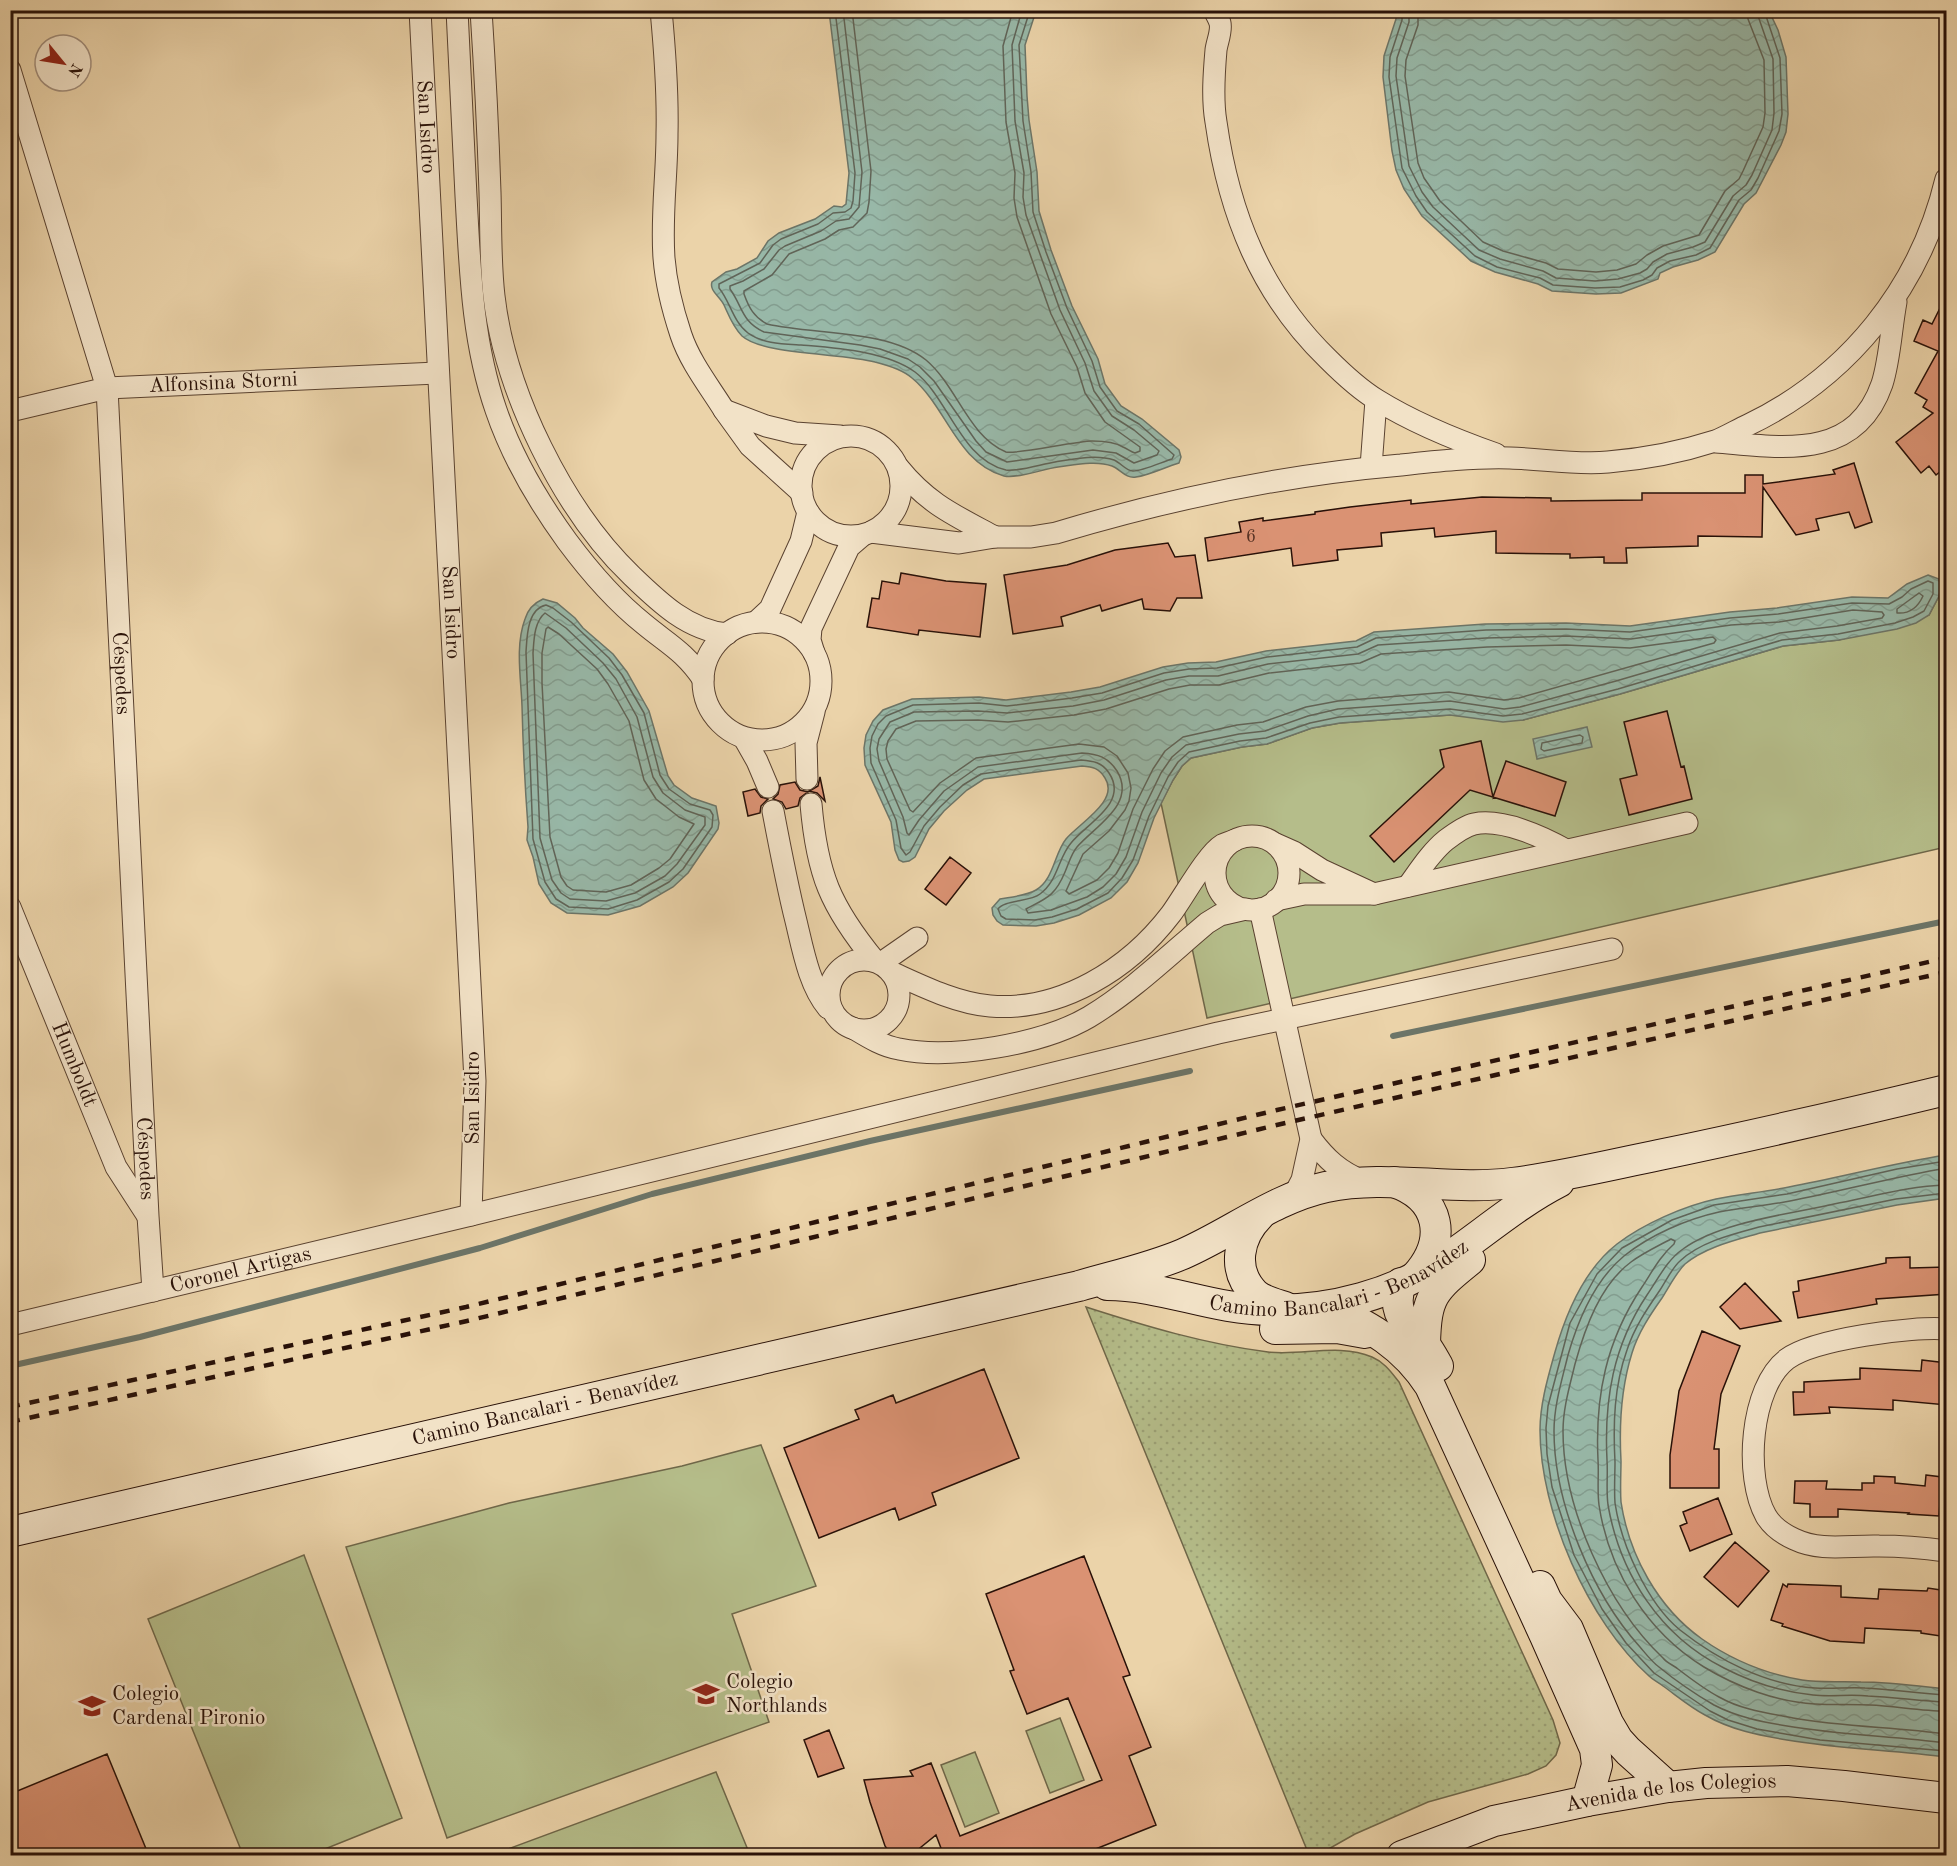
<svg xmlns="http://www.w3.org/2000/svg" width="1957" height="1866" font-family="'Old Standard TT',serif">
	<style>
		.grass { fill: url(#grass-dots); stroke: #6f6749; stroke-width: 1.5 }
		.park { fill: #b5bd8a; stroke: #6f6749; stroke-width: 1.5 }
		.water { fill: url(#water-waves); stroke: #6c7568; stroke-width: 1.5 }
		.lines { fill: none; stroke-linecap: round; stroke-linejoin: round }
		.shore { stroke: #606458; stroke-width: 1.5 }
		.stream { stroke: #6c7568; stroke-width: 6 }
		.building { fill: #da9273; stroke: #291108; stroke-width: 1.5 }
		.street-casing { stroke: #5a4230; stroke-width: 23 }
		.secondary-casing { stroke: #291108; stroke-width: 32 }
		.street { stroke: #f2e2c7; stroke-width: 21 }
		.secondary { stroke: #f2e2c7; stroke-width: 30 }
		.rail { stroke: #291108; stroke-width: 4.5; stroke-dasharray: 10 10; stroke-linecap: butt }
		.labels { text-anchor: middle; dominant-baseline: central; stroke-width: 5; stroke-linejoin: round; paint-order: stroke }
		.number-label { font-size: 18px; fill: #553123 }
		.street-label { font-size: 21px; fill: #291108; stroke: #f2e2c7 }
		.poi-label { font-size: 21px; fill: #291108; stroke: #f2e2c7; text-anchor: start }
	</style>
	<defs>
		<pattern id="grass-dots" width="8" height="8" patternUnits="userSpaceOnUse" patternTransform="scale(1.5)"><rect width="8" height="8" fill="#b5bd8a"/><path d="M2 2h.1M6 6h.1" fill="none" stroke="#9ca176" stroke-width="1.8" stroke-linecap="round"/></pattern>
		<pattern id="water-waves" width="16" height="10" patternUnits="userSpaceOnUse" patternTransform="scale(1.5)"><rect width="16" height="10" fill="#98b8a8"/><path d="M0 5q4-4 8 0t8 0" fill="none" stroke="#839d8f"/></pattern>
	</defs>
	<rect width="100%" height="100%" fill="#ebd3a9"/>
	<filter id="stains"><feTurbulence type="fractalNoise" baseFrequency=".00333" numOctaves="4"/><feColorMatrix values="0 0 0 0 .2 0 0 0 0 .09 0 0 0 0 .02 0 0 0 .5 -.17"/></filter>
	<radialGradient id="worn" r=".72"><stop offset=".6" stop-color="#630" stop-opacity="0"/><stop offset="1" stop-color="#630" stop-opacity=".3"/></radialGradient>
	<path class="grass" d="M1086,1307c59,19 119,37 182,45 34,4 71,-9 104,5 12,5 19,15 27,25l154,338 7,23 -4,12 -10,11 -18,8 -100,28 -73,32 -37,21h-9z"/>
	<path class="park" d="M1946,584v263l-739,171 -46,-215 12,-23 9,-14 9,-8 51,-11 25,-3 45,-16 28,-5 110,-8 73,5 97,-26 163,-48 56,-6 90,-25 10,-19 2,-8z
		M761,1445l55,141 -84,28 37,108 -322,116 -101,-291 163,-44 173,-37z
		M304,1555l98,263 -92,37h-67l-95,-236z
		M1060,1718l24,62 -34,13 -24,-62z
		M975,1752l24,61 -34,14 -24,-62z
		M716,1772l34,83h-258z"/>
	<path class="water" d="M829,11h207l-11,34 2,51 2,24 8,52 2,39 12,39 21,56 26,53 7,25 16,22 21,13 37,31 2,7 -2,6c-14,4 -29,12 -43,14 -10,2 -16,-8 -24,-11 -16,-6 -38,-1 -54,1 -15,2 -41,12 -54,9 -48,-14 -57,-69 -92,-98 -9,-8 -25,-13 -37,-16 -32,-9 -112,-7 -133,-26 -9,-9 -13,-20 -18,-31 -4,-9 -15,-14 -12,-23l14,-10 11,-3 20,-11 11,-17 11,-8 36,-14 19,-13 8,1 4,-3 3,-31z
		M1396,11h373l9,19 8,27 2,57 -2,18 -5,13 -25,48 -12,11 -29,48 -17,8 -25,7 -13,6 -2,6 -37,14 -25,1 -44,-3 -14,-7 -43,-12 -24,-11 -49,-45 -18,-27 -8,-19 -4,-19 -9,-74 1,-21 12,-37z
		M1928,575l11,4 2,9 -2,8 -10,19 -13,8 -19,6 -58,11 -56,6 -163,48 -97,26 -20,2 -53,-7 -110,8 -28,5 -45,16 -25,3 -51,11 -9,8 -9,14 -19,38 -16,45 -11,19 -16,16 -32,17 -25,8 -18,3 -33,-1 -6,-4 -4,-6 -1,-7 8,-9c11,-2 26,-3 36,-9 18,-11 18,-36 30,-51 12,-15 54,-38 39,-61 -6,-10 -12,-11 -23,-12l-98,13 -17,11 -23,21 -15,18 -14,28 -6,4 -6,1 -4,-2 -4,-10 -4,-28 -26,-57 -1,-17 2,-13 7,-14 10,-11 29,-11 67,-2 27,3 65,-8 29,-5 63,-20 25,-4 28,-1 50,-11 90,-10 18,-9 111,-8 81,-1 64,3 100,-14 47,-4 75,-11 36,1 19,-14z
		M543,599l14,4 18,15 8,10 30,26 14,18 22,39 19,65 6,9 18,13 24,8 3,17 -1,6 -30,44 -15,14 -33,19 -32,9 -41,-2 -16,-10 -12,-19 -6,-27 -6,-17 1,-13c-3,-40 -5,-80 -6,-121 -1,-28 -7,-60 3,-87 3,-10 9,-16 18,-20z
		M1587,727l5,20 -55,12 -4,-20z
		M1946,1155v43l-49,7 -137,28c-24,7 -55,14 -75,31 -9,9 -16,23 -23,34 -12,17 -24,35 -30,55 -11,35 -13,72 -11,108 0,13 -1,27 0,41 8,53 37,106 81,137 30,21 64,35 100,41 19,3 39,1 59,2 28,0 57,4 85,7v68c-53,-7 -106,-8 -159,-17 -29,-5 -56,-10 -82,-25 -15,-8 -28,-19 -42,-29 -5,-4 -10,-6 -14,-10 -61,-55 -109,-164 -109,-246 0,-26 8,-53 15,-78 11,-39 30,-83 62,-108 26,-20 67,-38 99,-45 24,-5 49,-7 73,-12 53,-10 105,-24 157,-32z"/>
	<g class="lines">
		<path class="shore" d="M835,10l20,163 -2,28 -2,7 -6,4 -12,1 -15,11 -37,15 -8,6 -13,18 -41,21v4c11,13 14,34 29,45 15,11 35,11 53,12 34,3 85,6 114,27 33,25 46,88 91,98 12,2 36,-6 49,-8 18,-3 41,-8 59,-2 7,3 12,11 19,11 10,0 29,-9 39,-12l2,-4 -35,-31 -22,-13 -17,-24 -8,-26 -25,-53 -21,-56 -13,-40 -2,-40 -8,-51 -4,-76 11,-35
			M843,10l19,162 -3,35 -10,12 -13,2 -15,10 -36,15 -6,4 -15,19 -21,12 -13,5v3c13,18 11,32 34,43l96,13 20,4 28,10 12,8 14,14 42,60 10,11 21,10 86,-12 23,3 18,10 23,-8 2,-4 -25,-21 -22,-14 -18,-25 -9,-28 -25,-53 -34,-95 -3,-18 1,-24 -9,-52 -3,-76 10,-35
			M852,10l19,161 -2,31 -2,11 -14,14 -14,3 -14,9 -36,15 -17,21 -28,16v3c5,14 10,23 23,30 47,11 121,5 159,36 31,26 42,76 80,92 8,3 70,-11 86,-11 9,0 23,1 31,6 5,2 8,5 12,6l5,-2v-4l-35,-25 -20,-29 -8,-26 -26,-53 -34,-97 -3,-19 1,-25 -9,-51 -3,-76 10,-36
			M1402,10v10l-12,37 -1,20 13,91 14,28 11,16 48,44 22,11 43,11 13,7 42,3 25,-1 23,-7 9,-5 5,-7 13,-7 26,-6 14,-7 29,-48 12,-10 7,-12 21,-47 3,-17 -2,-56 -16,-48
			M1409,10v12l-12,36 -1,18 13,90 13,26 11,15 46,43 21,9 43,12 13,7 39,3 23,-2 22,-6 7,-4 6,-7 14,-8 26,-7 12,-5 28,-46 13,-11 6,-10 20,-45 2,-17 -1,-54 -17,-49
			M1418,10v15l-12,35 -1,16 13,87 6,15 16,23 43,41 20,9 43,12 12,6 38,3 21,-2 19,-6 11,-9 16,-9 36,-11 26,-44 14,-12 4,-8 20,-44 2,-14 -1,-53 -16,-41 -1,-9
			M1928,581l5,2v11l-9,17 -11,6 -18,6 -57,11 -56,6 -164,49 -96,25 -19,2 -53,-7 -111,8 -29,6 -44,15 -26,3 -51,11 -11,10 -10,15 -19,39 -16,44 -11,18 -14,15 -31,16 -25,8 -17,3 -29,-1 -5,-3 -3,-7c6,-9 32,-7 42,-15 18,-13 18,-36 31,-51 16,-20 58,-40 38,-70 -7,-11 -16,-12 -28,-13l-100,14 -18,11 -23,22 -16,19 -14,26 -4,3 -5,-7 -5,-28 -25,-57 -1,-15 2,-12 6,-12 8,-8 27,-11 66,-2 28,3 65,-8 30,-5 62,-20 25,-4 28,-1 50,-11 90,-10 19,-9 110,-8 80,-1 64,3 100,-14 48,-4 74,-11 37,1 13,-7 9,-8z
			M1919,593l4,3c-5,11 -14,18 -26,17v-4z
			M546,605l7,3 18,14 38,36 13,17 22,38 16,62 9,14 21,15 20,6 3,5 -1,12 -29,42 -14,13 -32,18 -29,9 -39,-2 -13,-8 -11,-17 -12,-43 -7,-187c1,-15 1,-43 20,-47z
			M1853,610l29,2 2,3 -2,3 -45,8 -57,7 -164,48 -96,26 -16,2 -54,-8 -112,8 -30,7 -43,15 -26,3 -53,11 -14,12 -11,16 -19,39 -16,45 -10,17 -13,13 -16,10 -36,13 -23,3 -2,-4c21,-11 29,-13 39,-37 4,-9 6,-18 12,-25 18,-21 60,-43 40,-76 -9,-14 -19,-17 -35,-18l-104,14 -34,24 -25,29 -10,15 -2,-2 -4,-16 -24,-56 -2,-12 2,-10 11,-17 24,-10 64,-1 29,2 66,-7 31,-6 62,-20 23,-4h29l50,-12 90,-10 20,-9 108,-7 80,-2 65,3 100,-14 48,-3z
			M545,613l21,15 37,35 13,16 21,38 16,60 10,16 22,17 20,7v8l-28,39 -12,12 -30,17 -29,8 -36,-2 -9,-6 -9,-13 -12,-42 -7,-185c1,-13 1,-31 12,-40z
			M548,627l11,7 38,35 11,15 21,37 15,59 12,19 23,18 15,7 -24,35 -11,9 -28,17 -25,7 -33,-2 -6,-4 -6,-9 -11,-40 -8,-154v-30l4,-24z
			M1713,637l3,3 -2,3 -195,55 -15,2 -55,-8 -111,9 -32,6 -43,15 -26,3 -54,12 -18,14 -12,18 -20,40 -15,44 -9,15 -12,12 -28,14 -3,-3 17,-37 26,-23 16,-21 4,-9 2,-13 -3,-15 -11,-17 -13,-9 -25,-3 -103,14 -36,25 -27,29 -3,-2 -23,-51 -1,-10 2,-8 8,-12 20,-8 62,-1 30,2 66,-7 32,-6 63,-20 21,-4h29l50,-12 91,-10 21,-9 106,-7 79,-2 64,3z
			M1580,735l3,2 -1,6 -38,8 -3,-2 1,-6z
			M1946,1161l-49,8 -110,25 -73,11 -42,15 -50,28 -25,26 -27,49 -22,83 -2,22 1,26 5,33 22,68 28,54 24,34 28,30 56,38 18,9 29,9 63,11 126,11
			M1946,1168c-52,9 -104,23 -156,33 -24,5 -48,6 -71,11 -32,7 -69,23 -95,44 -29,24 -46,64 -56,99 -6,25 -14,50 -14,76 0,72 38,163 86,216 6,7 12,15 19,20 17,14 36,27 55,38 23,12 48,17 73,21 53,9 106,10 159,17
			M1946,1185c-37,1 -75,12 -112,19 -44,10 -114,18 -151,45 -16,11 -25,30 -36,46 -34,51 -43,105 -40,165 1,15 -1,30 1,45 12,69 52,131 116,163 27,14 58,24 89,27 18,2 37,-1 55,1 26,1 52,5 78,6
			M1946,1193l-50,6 -137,28c-26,7 -59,15 -79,34 -8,7 -14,20 -20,29 -13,19 -26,38 -33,60 -13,36 -14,74 -12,112 0,13 -1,27 0,41 6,41 32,100 65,127 38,30 86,55 135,58 17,1 34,-1 50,0 27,1 55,6 81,7
			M1946,1711c-25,0 -51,-5 -76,-6 -18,-1 -37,0 -55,-1 -38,-2 -78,-17 -111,-37 -57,-35 -95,-96 -105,-162 -2,-15 0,-31 -1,-45 -3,-64 8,-119 44,-173 10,-15 18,-31 32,-43l1,-3 -4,-2c-13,7 -28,14 -40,23 -31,23 -46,66 -56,102 -5,21 -12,44 -12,67 0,77 44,174 100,227 4,5 10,7 15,11 13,10 26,20 41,28 23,13 48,16 74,21 51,9 102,9 153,16"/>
		<path class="stream" d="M1393,1036l553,-115
			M10,1366l130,-29 340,-89 172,-54 218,-53 320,-70"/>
	</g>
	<path class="building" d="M1947,294v172l-11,9 -7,-9 -8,7 -25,-31 37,-29 -10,-6 4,-7 -12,-7 23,-42 -24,-10 9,-21 9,4z
		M1854,463l18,59 -17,6 -6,-16 -33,7 3,11 -23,5 -33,-48 -1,50 -64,-1v10l-72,2 1,15h-23v-6l-34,1v-4l-74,-1v-22l-61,6 -1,-9 -53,5 1,13 -45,4 1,10 -45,6 -2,-18 -83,13 -3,-23 36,-6 -2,-10 24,-4v3l52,-7v-2l35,-5 61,-7v4l71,-7 69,1v3l91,-1v-7h103v-18h18v9l72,-10 -2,-4z
		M1168,543l7,14 20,-2 7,43h-25l-7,13 -26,-2 -2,-10 -40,12 -2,-6 -39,12 2,9 -50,8 -9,-59 63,-10 48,-15z
		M901,573l45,8 40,3 -6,53 -61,-7 -1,5 -51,-8 5,-29 7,1 3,-18 17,3z
		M1667,711l14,56 3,-1 8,33 -63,16 -9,-36 17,-4 -13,-53z
		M1481,741l12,56 13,-36 60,21 -11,34 -85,-26 -76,72 -24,-26 74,-69 -4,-17z
		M820,777l5,24 -8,-8 -8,-2 -9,7 -2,8 -12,3 -4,-7 -9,-3 5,-5 2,-9 15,-3 5,8 8,2 10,-6z
		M755,789l6,8 7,2 -7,7 -1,7 -12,3 -5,-24z
		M950,857l21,16 -25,32 -21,-16z
		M1910,1257v11l37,-1v27l-71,5 1,5 -79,14 -5,-26 6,-1 -1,-10 88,-18v-5z
		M1745,1283l36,38 -41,8 -20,-22z
		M1702,1331l38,15 -19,48 -7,55h5v39h-49v-33l9,-64z
		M1922,1360l25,3v42l-54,-5v10l-64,-3 1,6 -36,2 -1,-23h11v-10l56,-3v-11l61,3z
		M984,1369l35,89 -87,35 4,12 -37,15 -4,-12 -76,30 -35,-90 75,-29 -4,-9 38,-15 3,8z
		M1926,1475l16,2 -3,39 -31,-2 1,-1 -71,-4v8h-28v-13l-16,-1 1,-22h32l-1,8 36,1v-7h12v-7l21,1v6l30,3z
		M1718,1498l14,36 -42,17 -10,-25 7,-3 -4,-11z
		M1735,1542l34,29 -31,36 -34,-30z
		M1084,1556l46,119 -7,2 28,70 -22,9 27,69 -78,31h-134l-8,-21 -26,21h-18l-7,-10 -15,-44 -6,-22 49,-4 -3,-5 21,-8 29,73 142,-56 -34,-82 -41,16 -17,-43 4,-1 -28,-76z
		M1783,1584l4,3 1,-3 53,2v11l37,2 1,-10 48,2 1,-3 19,3v46l-26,-4v-2l-56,-3 -1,15 -34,-2 -48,-15 1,-2 -12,-4z
		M829,1730l15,38 -26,9 -14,-37z
		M107,1754l42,102h-139v-62z"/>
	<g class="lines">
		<g class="street-casing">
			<g id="street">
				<path id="s1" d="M420,10l55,1071 -4,134"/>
				<path d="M457,10c3,62 6,124 9,186 4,72 6,145 30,214 16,47 42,91 71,131 23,31 47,59 77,83 24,20 40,27 59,55"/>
				<path d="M481,10c4,61 7,121 9,182 1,34 0,70 4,104 11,96 69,214 138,280 28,27 56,54 95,58"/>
				<path d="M661,10c4,42 7,83 6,124 0,41 -6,83 -3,124 2,25 9,53 17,77 9,27 28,51 43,75"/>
				<path d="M1214,10c2,4 5,9 6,13 2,8 -3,19 -4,27 -2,23 -4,49 0,72 13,92 45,172 112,237 15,15 31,30 49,41 37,23 79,40 119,54"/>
				<path id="s2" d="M10,70l97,318 41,828 5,75"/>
				<path id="s3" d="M10,411l97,-23 330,-15"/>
				<circle cx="851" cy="486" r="50"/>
				<path d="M1716,442c64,5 139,20 166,-58 8,-25 9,-55 14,-82"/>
				<path d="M1371,467l5,-67"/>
				<path d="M802,493l-52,-47 -26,-36 42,16 29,7 45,3"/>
				<path d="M871,532l88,11 36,-6c-41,-22 -67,-33 -97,-70"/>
				<path d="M995,537h36l25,-4c113,-34 228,-58 345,-68 36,-4 73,-8 109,-7 33,1 66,7 98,4 36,-3 73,-10 107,-21 11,-4 22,-11 33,-16 100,-48 172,-137 198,-246"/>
				<path d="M756,622l14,-13 31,-68 7,-29"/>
				<circle cx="762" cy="681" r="59"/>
				<path d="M814,653l-4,-13 1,-12 38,-81 14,-12"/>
				<path d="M744,738l13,23 11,26"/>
				<path d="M807,779l-1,-36 8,-31"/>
				<path d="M811,804c6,70 19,102 64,157"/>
				<path d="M773,811c7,37 14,74 23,110 7,29 13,64 32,87"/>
				<circle cx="1252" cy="873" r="37"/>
				<path d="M1276,844l18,8 28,18 52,24h-70l-28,6"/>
				<path d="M1408,886c11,-15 23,-34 38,-46 8,-6 19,-14 28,-16 28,-6 69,13 92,26"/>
				<path d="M1374,894l313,-71"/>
				<path id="s4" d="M10,907l106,260 31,48"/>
				<path d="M1260,909l51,230 -9,41 -9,17"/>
				<circle cx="864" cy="995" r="35"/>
				<path d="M881,963l36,-25"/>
				<path d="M891,972c31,14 65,31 99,34 71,6 139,-37 181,-92 12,-16 36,-60 51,-69 4,-2 9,-3 13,-5"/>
				<path d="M853,1028c15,9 29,18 46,21 52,11 144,-5 190,-32 43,-26 80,-62 118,-94l13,-8 26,-6"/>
				<path d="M1311,1139c15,20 29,33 52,42"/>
				<path id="s5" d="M10,1325l461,-110 747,-182 394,-84"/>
				<path d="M1946,1329c-33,-3 -132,10 -159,30 -37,28 -43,118 -21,157 6,10 17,18 28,23 27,13 55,6 85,7 22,0 45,2 67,5"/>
			</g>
		</g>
		<g class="secondary-casing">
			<g id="secondary">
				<path d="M1394,1182c47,16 54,58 22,94"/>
				<path d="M1260,1215c-22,22 -29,55 -5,79 8,7 21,10 30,13"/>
				<path d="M1401,1283c-11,32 7,40 24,62 5,6 9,14 13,21"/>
				<path id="s6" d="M1107,1285c55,0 107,25 162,25 62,1 126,-16 177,-51 38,-26 72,-56 113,-77"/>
				<path d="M1327,1306c43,21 77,39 103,80l115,250 50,113 2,16 -10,36"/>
				<path d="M1275,1329l62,-1 28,5"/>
				<path d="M1425,1345c1,-49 8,-55 45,-85"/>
				<path id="s7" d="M10,1532l1069,-246c34,-10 71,-18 104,-32 48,-21 92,-56 143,-67 62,-13 124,4 186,-4 49,-6 98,-18 147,-28 96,-20 192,-42 287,-65"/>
				<path d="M1540,1586l7,15 21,28 40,94 10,17 10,11 40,36"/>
				<path id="s8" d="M1402,1856l92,-35 93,-20 81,-14 38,-4 81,-2 57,5 102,12"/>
			</g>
		</g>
		<use href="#street" class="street"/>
		<use href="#secondary" class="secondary"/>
		<path class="rail" d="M10,1407l456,-100 811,-197 669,-152
			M10,1422l457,-101 814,-197 665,-152"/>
	</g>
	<defs>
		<g id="school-bare" transform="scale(2.07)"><path d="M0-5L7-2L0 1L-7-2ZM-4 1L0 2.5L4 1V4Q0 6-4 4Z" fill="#8f2418" stroke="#f2e2c7" stroke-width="2.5" paint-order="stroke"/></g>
	</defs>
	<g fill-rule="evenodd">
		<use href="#school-bare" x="706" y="1694"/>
		<use href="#school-bare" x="92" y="1706"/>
	</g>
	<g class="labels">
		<g class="number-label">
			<text x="1251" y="537">6</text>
		</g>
		<g class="street-label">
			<text stroke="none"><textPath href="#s1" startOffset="117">San Isidro</textPath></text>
			<text stroke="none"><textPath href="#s3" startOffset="216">Alfonsina Storni</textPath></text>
			<text stroke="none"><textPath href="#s1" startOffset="603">San Isidro</textPath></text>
			<text stroke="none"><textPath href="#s2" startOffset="618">Céspedes</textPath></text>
			<text stroke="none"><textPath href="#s4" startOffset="170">Humboldt</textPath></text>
			<text transform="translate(473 1098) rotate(-90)">San Isidro</text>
			<text stroke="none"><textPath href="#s2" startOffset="1104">Céspedes</textPath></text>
			<text stroke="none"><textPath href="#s6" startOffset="240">Camino Bancalari - Benavídez</textPath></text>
			<text stroke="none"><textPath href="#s5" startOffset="237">Coronel Artigas</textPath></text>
			<text stroke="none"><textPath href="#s7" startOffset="549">Camino Bancalari - Benavídez</textPath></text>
			<text stroke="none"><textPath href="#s8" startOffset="278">Avenida de los Colegios</textPath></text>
		</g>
		<g class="poi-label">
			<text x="726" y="1682">Colegio<tspan x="726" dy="24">Northlands</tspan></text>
			<text x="112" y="1694">Colegio<tspan x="112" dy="24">Cardenal Pironio</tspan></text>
		</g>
	</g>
	<rect width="1957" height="1866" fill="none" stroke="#ebd3a9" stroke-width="36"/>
	<rect x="12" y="12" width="1933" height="1842" fill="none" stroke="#291108" stroke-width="3"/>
	<rect x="18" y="18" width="1921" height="1830" fill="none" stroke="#291108" stroke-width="1.5"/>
	<g transform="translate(63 63) rotate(120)"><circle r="28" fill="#f2e2c7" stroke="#a28e7b" stroke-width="1.5"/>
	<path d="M0-4.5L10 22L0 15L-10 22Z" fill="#8f2418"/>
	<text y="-9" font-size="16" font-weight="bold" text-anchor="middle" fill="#291108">N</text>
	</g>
	<rect width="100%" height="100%" filter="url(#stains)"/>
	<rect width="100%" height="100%" fill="url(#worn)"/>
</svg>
